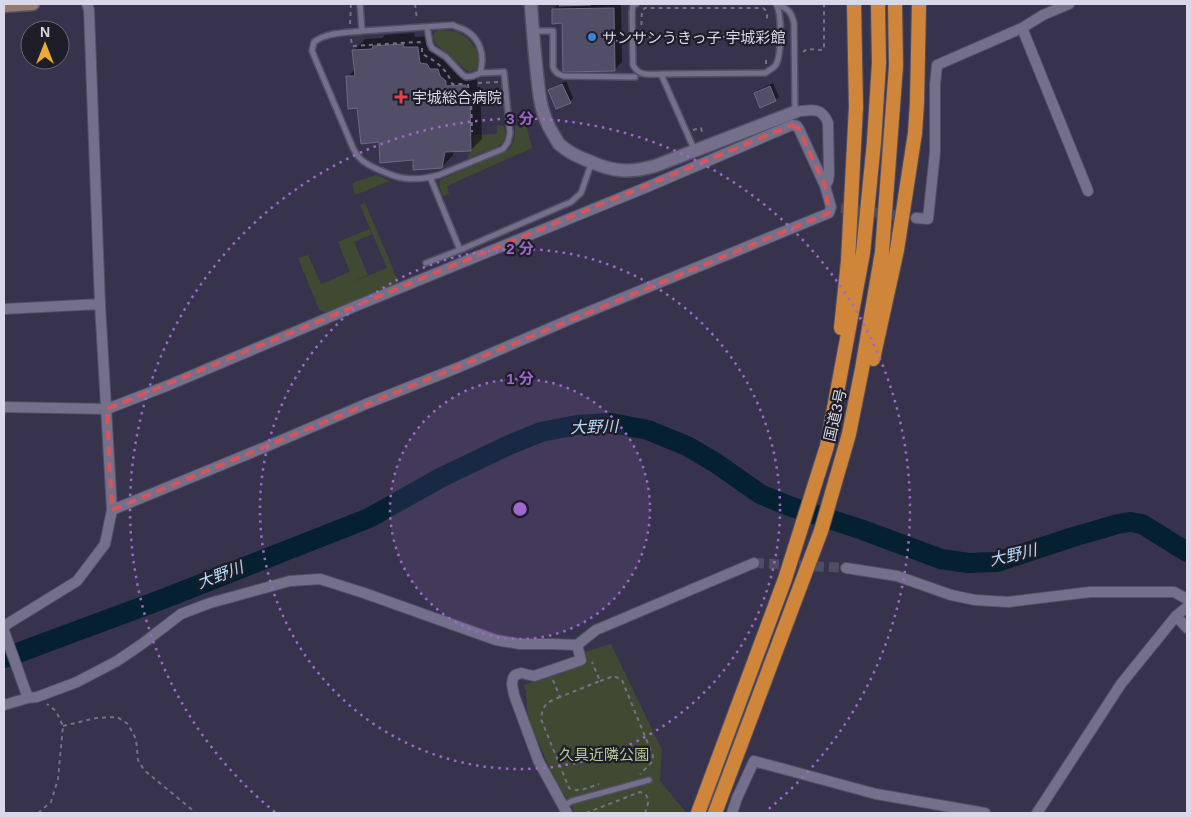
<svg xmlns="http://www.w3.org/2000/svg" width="1191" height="817" font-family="Arial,'Noto Sans JP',sans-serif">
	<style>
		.green { fill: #404a32 }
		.shadow { fill: #0007 }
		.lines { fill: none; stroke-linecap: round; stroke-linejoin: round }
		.river { stroke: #052031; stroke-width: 20 }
		.building { fill: #524e68; stroke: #6d6985 }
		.minor-tunnel { stroke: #4f4c63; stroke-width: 10; stroke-dasharray: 10 5; stroke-linecap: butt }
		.service-casing { stroke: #534f64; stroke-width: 8 }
		.minor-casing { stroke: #534f64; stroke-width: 12 }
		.tertiary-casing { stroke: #534f64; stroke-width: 15 }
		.secondary-casing { stroke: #534f64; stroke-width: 15 }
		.trunk-casing { stroke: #534f64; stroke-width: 16 }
		.path { stroke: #747186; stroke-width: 2; stroke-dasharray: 4 4; stroke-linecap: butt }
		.service { stroke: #74708c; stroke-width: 5 }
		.minor { stroke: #74708c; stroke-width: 10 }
		.tertiary { stroke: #74708c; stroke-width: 12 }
		.secondary { stroke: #96786d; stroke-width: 12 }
		.trunk { stroke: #cf853a; stroke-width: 14 }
		.marked { fill: none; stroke: #d75458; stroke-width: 4; stroke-dasharray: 10 6; stroke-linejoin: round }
		.ring { fill: none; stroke: #9c68cd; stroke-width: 2.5; stroke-dasharray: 2.5 5 }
		.shop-dot { fill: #3f7fe0; stroke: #1e1d28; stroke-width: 2 }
		.health-dot { fill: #e0444e; stroke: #1e1d28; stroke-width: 2 }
		.labels { text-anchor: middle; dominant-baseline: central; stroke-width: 4.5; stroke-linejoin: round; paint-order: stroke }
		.poi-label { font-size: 15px; fill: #dad8e8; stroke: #1e1d28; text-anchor: start }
		.street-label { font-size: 15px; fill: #dad8e8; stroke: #1e1d28 }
		.park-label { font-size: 15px; fill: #b6cc97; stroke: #1e1d28 }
		.water-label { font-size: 16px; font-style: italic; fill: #b4ddfc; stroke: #1e1d28 }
		.centre { fill: #9c68cd; stroke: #1e1d28; stroke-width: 2.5 }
		.ring-label { font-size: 15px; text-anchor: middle; font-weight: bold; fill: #9c68cd; stroke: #1e1d28; stroke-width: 4.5; stroke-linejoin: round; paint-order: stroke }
	</style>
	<rect width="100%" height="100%" fill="#37334c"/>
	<path class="green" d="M440,30l17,2 10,6 9,11 3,11 -3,9 -6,3 -5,-3 -29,-25 -3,-6 2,-6z
		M497,125l7,1c1,5 2,11 -1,16 -4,6 -27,12 -34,16l-1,-3c6,-5 4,-12 5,-20l24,-1z
		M526,125l6,23 -85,38 2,8 -6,2 -4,-11 1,-5 68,-30c7,-7 7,-14 7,-24z
		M376,175l14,6 -35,14 -3,-10 3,-3z
		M365,203l34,80 -73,30 -7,-4 -21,-51 10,-3 13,29 29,-12 -12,-30 31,-13 3,5 -18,8 14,33 -20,9 39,-16 -27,-63z
		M611,644l51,106 -2,31 25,30v2h-111l-1,-5 -17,-26 -28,-63 -2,-28 -2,-6 63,-26 -2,-7z"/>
	<path class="shadow" d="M559,4h62l1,58 -8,8 -61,-61z
		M414,33l1,4 14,-1 2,16 7,1 4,5h7l8,11 -1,6 21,-1v13h3l2,52 -11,11h-17l-1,5 -11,12 -28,-8 -34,-19 -22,-34 -10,-29 7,-8 -1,-19 11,-11 17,-1 3,-3z
		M566,81l7,17 -3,4 -20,-12 3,-3z
		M773,83l6,14 -4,3 -20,-7 3,-3z"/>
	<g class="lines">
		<path class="river" d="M4,658l159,-59 206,-81 73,-41 67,-32 32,-13 36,-7 34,-2 37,7 39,16 29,17 44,31 29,12 71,23 81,30 27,4 29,-1 76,-25 45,-13 12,-2 12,2 45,28"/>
	</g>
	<path class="building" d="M559,4h32v1l-32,1z
		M614,8l1,63 -52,1 -1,-49 -10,1v-15z
		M403,44l1,3h14l2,16 7,1 3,5h8l2,7 6,5v5l20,-1 1,13h3l1,53 -26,1 -3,16 -29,2v-10l-33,3 -1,-21 -18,2 -4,-36 -9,1 -2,-33h9l-3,-26 20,-1 1,-3z
		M562,84l9,19 -15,6 -8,-19z
		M770,86l6,15 -16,7 -6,-15z"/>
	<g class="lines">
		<path class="minor-tunnel" d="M841,208l67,9
			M754,563l92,5"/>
		<g class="service-casing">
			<path id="service" d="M360,4l2,27 91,-6c3,2 8,3 12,5 16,9 20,26 15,43l-7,3 -7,1 -4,-3 -16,-17 -14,-9 -2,-4 -3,-17
				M636,4l-3,1 -1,7 1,53c6,12 16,9 28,9l33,75
				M777,4c11,5 14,7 17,19l1,89
				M362,31c-16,2 -35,1 -48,11l-2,9 41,97c3,6 7,12 13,15 7,5 29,14 37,15 12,2 25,0 36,-3l64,-26 5,-7 2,-9 -6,-61 -24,1
				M533,31h20v36c2,6 5,7 11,9l71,1
				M661,74l104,-1c3,-2 7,-4 10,-7 7,-9 7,-52 1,-62
				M430,177l30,73 111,-48 10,-9 10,-29
				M426,263l34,-13
				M563,806l9,-5 77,-21"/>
		</g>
		<g class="minor-casing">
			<path id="minor" d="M1069,4l-26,11 -21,13 66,163
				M795,112c15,-2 27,-6 33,11l1,51 -1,7 -3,5
				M916,218l12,1 7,-67v-67l2,-20 85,-37
				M4,309l96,-5
				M4,407l103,2 62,-24 187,-79 291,-119 145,-62 5,1 2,3 26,57 6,21 -2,6 -258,106 -114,49 -91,36 -96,41 -158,65
				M846,568l51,8 54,19 24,5 33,2 82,-10h84l13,7
				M1176,616l11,12
				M4,626l73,-45 28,-37 7,-34 -12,-206 -11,-294 -2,-6
				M4,631l24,67
				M4,705l24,-7 9,-1 40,-15 40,-21 25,-17 39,-30 29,-11 80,-22 30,-2 44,14 132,47 24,4h33l24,1 19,-15 158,-67
				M567,813l-29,-53 -24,-65 -2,-11 1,-6 2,-3 6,-2 13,3 47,-16 -4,-15
				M732,813l5,-15 17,-37 122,33 109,19
				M1037,813l84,-129 55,-68 11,-9"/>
		</g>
		<g class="tertiary-casing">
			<path id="tertiary" d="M531,4c1,20 3,40 5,61 3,26 3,46 17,69 2,3 4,7 6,10 9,8 19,13 30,17 24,11 41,12 66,5l140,-54"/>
		</g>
		<g class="secondary-casing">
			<path id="secondary" d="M4,6l29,-2"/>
		</g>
		<g class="trunk-casing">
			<path id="trunk" d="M841,328l7,-67 8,-154 -2,-103
				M873,359l24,-109 18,-117 2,-30 2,-99
				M698,813l87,-234 42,-133 36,-193 11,-111 5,-79 -1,-59
				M715,813l106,-282 28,-97 13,-65 20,-117 14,-186 -1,-62"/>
		</g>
		<path class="path" d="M415,4l2,15
			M350,24l1,-20
			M641,33l1,-22 3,-3h118c5,3 4,9 4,14
			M641,37h126
			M351,39l1,7 67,-4 3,1
			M616,41h8
			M766,43l1,-14
			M422,48v6c14,7 25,15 30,30h11
			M803,52l4,-3 16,1 1,-2v-44
			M766,64v-7
			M478,83l20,-1
			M468,84l1,12h2l1,36
			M693,130l8,-2 2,7
			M553,680l7,17 40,-16 -8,-19
			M600,681l14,-5 8,4 31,76 -1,6 -12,12
			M560,697c-14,6 -17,7 -19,22l28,69c8,5 21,-1 30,-4
			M63,726l33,-8 21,-1 11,7 8,15 2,21 6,10 52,43
			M38,813l13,-11 7,-23 5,-53 -7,-15 -9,-7
			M586,813l54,-21c12,4 8,12 5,21"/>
		<use href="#service" class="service"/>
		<use href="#minor" class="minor"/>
		<use href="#tertiary" class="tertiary"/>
		<use href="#secondary" class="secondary"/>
		<use href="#trunk" class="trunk"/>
	</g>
	<path class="marked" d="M792,125l7,4 26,57 4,27 -717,297 -5,-101z"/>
	<circle cx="520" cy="509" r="130" fill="#9c68cd" fill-opacity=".12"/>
	<g class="ring">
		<circle cx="520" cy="509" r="130"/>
		<circle cx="520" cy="509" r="260"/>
		<path d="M275 812A390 390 0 1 1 765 812"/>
	</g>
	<circle class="shop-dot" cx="592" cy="37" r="5"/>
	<path class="health-dot" d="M398.5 89.5h5v5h5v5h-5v5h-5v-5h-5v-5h5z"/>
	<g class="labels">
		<g class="poi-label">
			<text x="602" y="37">サンサンうきっ子 宇城彩館</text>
			<text x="412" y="97">宇城総合病院</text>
		</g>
		<g class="street-label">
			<text transform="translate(835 415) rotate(-77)">国道3号</text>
		</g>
		<g class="park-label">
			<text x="604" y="754">久具近隣公園</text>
		</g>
		<g class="water-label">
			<text transform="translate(594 427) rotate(-2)">大野川</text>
			<text transform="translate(1013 555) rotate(-13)">大野川</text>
			<text transform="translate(220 575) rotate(-21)">大野川</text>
		</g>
	</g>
	<circle cx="520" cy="509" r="8" class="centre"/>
	<g class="ring-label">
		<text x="520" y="124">3 分</text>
		<text x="520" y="254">2 分</text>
		<text x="520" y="384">1 分</text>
	</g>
	<rect width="1191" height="817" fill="none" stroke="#dad8e8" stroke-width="10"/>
	<g transform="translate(45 45)"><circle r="24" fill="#1e1d28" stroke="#696875"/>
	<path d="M0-4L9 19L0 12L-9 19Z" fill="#e8ab37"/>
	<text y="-8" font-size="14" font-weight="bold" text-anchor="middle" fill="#dad8e8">N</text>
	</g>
</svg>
